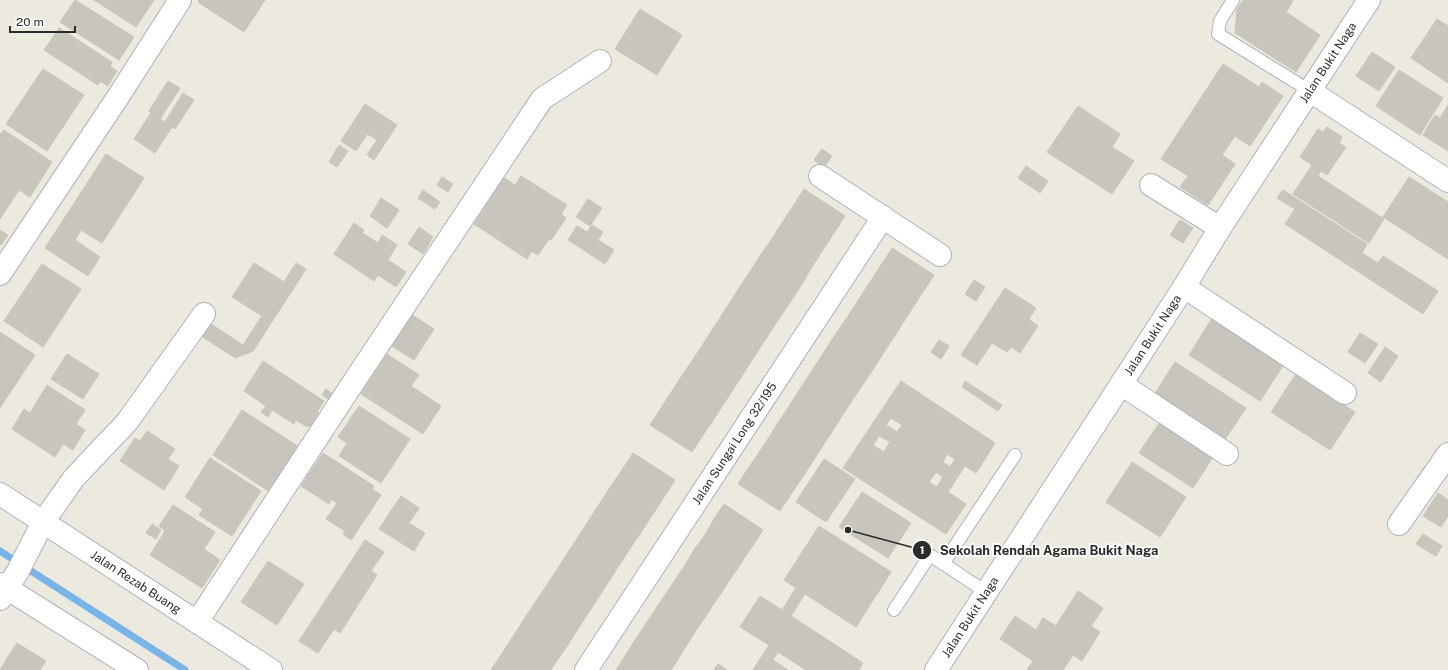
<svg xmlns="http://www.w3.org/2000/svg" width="1448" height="670" font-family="'Public Sans',sans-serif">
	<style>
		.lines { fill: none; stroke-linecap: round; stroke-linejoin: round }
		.stream { stroke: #77b4e8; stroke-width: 7 }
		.building { fill: #c8c5bd; stroke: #c7c5b8; fill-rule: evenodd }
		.service-casing { stroke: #b1b1be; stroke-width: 14 }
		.minor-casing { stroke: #b1b1be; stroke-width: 24 }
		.service { stroke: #fff; stroke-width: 12 }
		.minor { stroke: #fff; stroke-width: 22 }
		.labels { text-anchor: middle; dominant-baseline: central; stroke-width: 3.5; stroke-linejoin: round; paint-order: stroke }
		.street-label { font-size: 12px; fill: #2b2b2b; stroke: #fff }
		.leader { fill: none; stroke: #2b2b2b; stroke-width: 1.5 }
		.callout-dot { fill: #2b2b2b; stroke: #fff; stroke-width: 1.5 }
		.mark-label { font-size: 12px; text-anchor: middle; font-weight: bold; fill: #fff }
		.callout-label { font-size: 13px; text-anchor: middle; font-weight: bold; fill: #2b2b2b; stroke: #fff; stroke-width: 3.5; stroke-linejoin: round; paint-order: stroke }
	</style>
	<rect width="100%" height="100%" fill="#ece9de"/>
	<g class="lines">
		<path class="stream" d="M0,551l185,119"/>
	</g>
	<path class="building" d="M75,0l59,37 -15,23 -59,-38z
		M94,0h60l-18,27z
		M199,0h66l-21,32 -46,-30z
		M1243,0h49l1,1 -7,11 34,23 -24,37 -61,-39 2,-24z
		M640,9l42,26 -25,40 -42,-26z
		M1437,19l11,7v57l-37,-25z
		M59,28l53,34 -2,4 7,5 -9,15 -8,-5 -2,4 -54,-35z
		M1372,52l23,15 -16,24 -23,-15z
		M1223,64l36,23 3,-5 21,14 -33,50 -15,-10 -13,19 13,9 -27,41 -28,-18 8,-11 -27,-17z
		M43,69l41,26 -37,56 -41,-27z
		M1399,70l44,28 -23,37 -44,-29z
		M168,81l12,7 -20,31 5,3 18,-29 11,7 -19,29 -3,-2 -17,26 -21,-14 17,-26 -2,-2z
		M365,104l32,21 -23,35 -7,-5 10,-15 -10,-6 -11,17 -15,-10z
		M1448,105v46l-25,-16 12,-20 5,3z
		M1078,106l42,28 -8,13 22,14 -22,33 -65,-42z
		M1327,127l15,10 -3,6 7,4 -19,28 -6,-4 -3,5 66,43 -15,24 -76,-49 19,-29 -12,-8 18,-28 5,3z
		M4,130l48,32 -22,35 -11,-7 -19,29v-84z
		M339,145l9,6 -11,16 -8,-5z
		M822,149l10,7 -8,11 -10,-7z
		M106,154l38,24 -42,65 -21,-13 -6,10 25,17 -12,19 -43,-28z
		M1026,166l22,15 -8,12 -22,-15z
		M521,176l46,29 -6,9 5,4 -15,22 -2,-1 -11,16 -6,-4 -5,8 -53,-35 30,-46 11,7z
		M442,177l11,7 -5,8 -11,-7z
		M1409,177l39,25v57l-65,-42z
		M804,189l41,27 -11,17 -41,-27z
		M423,190l17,12 -5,7 -17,-11z
		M1283,190l84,54 -5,9 16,10 5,-7 55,35 -15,23 -138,-90 10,-15 -18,-11z
		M381,198l18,12 -12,18 -17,-12z
		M588,199l14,9 -12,18 -14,-9z
		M793,206l41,27 -11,17 -41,-27z
		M1180,220l13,8 -10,15 -13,-8z
		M354,223l10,7 -2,3 16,10 4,-8 15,10 -9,15 18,12 -10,15 -18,-12 -4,6 -40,-27z
		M782,223l41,27 -11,17 -41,-27z
		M592,225l11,7 -5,8 16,10 -9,14 -37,-24 9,-14 10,6z
		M419,227l14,10 -10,17 -15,-10z
		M0,230l8,5 -7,10 -1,-1z
		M771,240l41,27 -10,17 -42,-28z
		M892,248l42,27 -11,17 -42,-27z
		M760,256l42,28 -11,17 -42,-28z
		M254,263l30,19 12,-19 10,6 -53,82 -18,7 -35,-23 8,-13 35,23 19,-29 -30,-19z
		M42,264l39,25 -38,58 -39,-26z
		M881,265l42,27 -11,17 -42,-27z
		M749,273l42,28 -11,16 -42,-27z
		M974,280l11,7 -9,14 -11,-7z
		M870,282l42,27 -11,17 -42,-27z
		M1005,288l31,20 -7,11 9,7 -18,27 -9,-6 -4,5 -15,-9 -15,22 -16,-10z
		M738,290l42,27 -11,17 -42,-27z
		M859,299l42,27 -11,17 -42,-27z
		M727,307l42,27 -11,17 -42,-27z
		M411,314l23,15 -20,31 -24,-15z
		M1214,315l72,46 -26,40 -71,-46z
		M848,316l42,27 -11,17 -42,-28z
		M716,324l42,27 -11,17 -42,-27z
		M0,332l35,23 -35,53z
		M837,332l42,28 -11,17 -42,-28z
		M1360,333l18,11 -13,19 -17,-11z
		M939,340l10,6 -8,13 -10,-7z
		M705,341l42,27 -11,17 -42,-27z
		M1385,347l13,9 -17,26 -13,-9z
		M826,349l42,28 -11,16 -42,-27z
		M67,354l32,20 -16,25 -32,-20z
		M387,354l32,21 -8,11 30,20 -18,28 -62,-40z
		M694,358l42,27 -11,17 -42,-28z
		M263,361l61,40 -7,11 5,4 -8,13 -5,-4 -2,2 -11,-7 -2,4 -22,-14 -4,7 -7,-5 5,-6 -22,-15z
		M1175,362l71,46 -22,33 -70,-46z
		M815,366l42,27 -11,17 -42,-27z
		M683,374l42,28 -11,17 -42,-28z
		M1296,374l59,38 -25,38 -59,-38z
		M901,381l94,62 -19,30 -11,-7 -17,26 18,12 -20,30 -103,-66zM891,418l11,7 -5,7 -11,-7zM879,436l11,6 -6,10 -11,-7zM947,454l8,5 -5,8 -7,-5zM936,472l7,5 -6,10 -8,-5z
		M965,381l37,24 -4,6 -36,-24z
		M804,383l42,27 -11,17 -42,-27z
		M47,385l38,25 -9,14 9,6 -12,20 -10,-6 -8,13 -43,-28 12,-20 6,4z
		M326,389l11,8 -4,5 -11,-7z
		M672,391l42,28 -11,16 -42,-27z
		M793,400l42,27 -11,17 -42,-27z
		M359,406l51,33 -29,44 -42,-27 8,-13 -9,-6z
		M661,408l42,27 -11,17 -42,-27z
		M242,410l57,37 -29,45 -57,-37z
		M782,417l42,27 -11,17 -42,-27z
		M1160,422l53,35 -20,31 -54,-35z
		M147,431l28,18 -7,10 11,7 -15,24 -44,-29 15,-23 5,3z
		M771,434l42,27 -11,17 -42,-27z
		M760,451l42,27 -11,16 -42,-27z
		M323,453l51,33 -2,3 9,6 -30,45 -8,-6 2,-3 -19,-12 11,-16 -6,-4 -2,5 -28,-18z
		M633,453l42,27 -11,17 -42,-27z
		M210,458l51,33 -29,45 -33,-21 4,-6 -18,-12z
		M824,459l31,20 -29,43 -30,-20z
		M1132,462l54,35 -26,40 -54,-35z
		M749,467l42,27 -11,17 -42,-27z
		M622,470l42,27 -11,17 -42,-28z
		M611,486l42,28 -11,17 -42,-28z
		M862,492l49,31 -23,35 -49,-31z
		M1438,493l10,7v16l-7,11 -18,-11z
		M401,496l18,12 -10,15 16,10 -11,18 -35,-22z
		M600,503l42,28 -11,16 -42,-27z
		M724,504l39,26 -10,15 -39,-26z
		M173,505l42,27 -11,17 16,11 -18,28 -52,-33 15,-24 -6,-5z
		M714,519l39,26 -10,15 -38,-25z
		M589,520l42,27 -11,17 -42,-27z
		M152,524l9,6 -5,9 -10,-6z
		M819,526l72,46 -35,55 -51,-33 -14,22 72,47 -4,7h-53l-28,-18 -5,8 15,10h-35l16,-25 -29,-18 20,-31 22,14 14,-22 -12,-8z
		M1423,534l19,12 -6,10 -20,-12z
		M705,535l38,25 -10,15 -39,-25z
		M578,537l42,27 -11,17 -42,-27z
		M365,540l19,12 -13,19 6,4 -37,58 -6,-4 -16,24 -19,-12z
		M694,550l39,25 -10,15 -38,-25z
		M567,554l42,27 -11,17 -42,-27z
		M268,561l36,23 -27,41 -36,-23z
		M685,565l38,25 -10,15 -38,-25z
		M556,571l42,27 -11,17 -42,-27z
		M675,580l38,25 -10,15 -38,-25z
		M545,588l42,27 -11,17 -42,-28z
		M1078,591l25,17 -12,18 9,6 -18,29 -9,-6 -10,15h-36l6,-9 -33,-22 15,-23 21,14 7,-12 13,8z
		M665,595l38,25 -10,15 -38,-25z
		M534,604l42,28 -11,17 -42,-28z
		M655,610l38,25 -10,16 -38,-26z
		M523,621l42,28 -11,16 -42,-27z
		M645,625l38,26 -9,15 -39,-26z
		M512,638l42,27 -3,5h-26l-24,-15z
		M635,640l39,26 -3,4h-24l-22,-14z
		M17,643l29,18 -6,9h-18l-16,-10z
		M501,655l24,15h-34z
		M625,656l22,14h-31z
		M6,660l16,10h-22z
		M718,664l9,6h-13z"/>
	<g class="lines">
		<g class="service-casing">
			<path id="service" d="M1233,0l-13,21 -2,13 92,57
				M943,564l72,-109
				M894,610l36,-55 56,37"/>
		</g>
		<g class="minor-casing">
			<g id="minor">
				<path d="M1310,91l138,90"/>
				<path d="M820,176l120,79"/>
				<path d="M1151,185l69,43"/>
				<path d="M0,274l118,-177 62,-97"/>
				<path d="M1184,287l161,106"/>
				<path d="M1121,384l106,70"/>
				<path id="s1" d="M0,494l271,176"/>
				<path d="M1399,524l49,-70"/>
				<path d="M0,584l137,86"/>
				<path d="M0,599l18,-28 25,-49 31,-44 53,-56 77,-108"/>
				<path d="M197,622l152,-233 193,-290 58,-38"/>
				<path id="s2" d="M586,670l297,-453"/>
				<path id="s3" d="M936,670l248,-383 36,-59 149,-228"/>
			</g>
		</g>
		<use href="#service" class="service"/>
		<use href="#minor" class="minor"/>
	</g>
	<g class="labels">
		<g class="street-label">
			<text stroke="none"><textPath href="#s3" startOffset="723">Jalan Bukit Naga</textPath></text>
			<text stroke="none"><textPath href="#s3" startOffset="399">Jalan Bukit Naga</textPath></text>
			<text stroke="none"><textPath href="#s2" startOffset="271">Jalan Sungai Long 32/195</textPath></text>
			<text stroke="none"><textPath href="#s1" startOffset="162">Jalan Rezab Buang</textPath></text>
			<text stroke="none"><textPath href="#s3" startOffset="63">Jalan Bukit Naga</textPath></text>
		</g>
	</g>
	<path class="leader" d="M848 530L922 550"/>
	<g class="callout-dot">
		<circle cx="848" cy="530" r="4"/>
		<circle cx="922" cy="550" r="10"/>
	</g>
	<g class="mark-label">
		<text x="922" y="554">1</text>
	</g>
	<g class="callout-label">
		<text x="1049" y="555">Sekolah Rendah Agama Bukit Naga</text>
	</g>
	<path d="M10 26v6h65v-6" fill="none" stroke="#2b2b2b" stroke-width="2"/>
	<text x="16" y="26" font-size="12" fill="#2b2b2b" stroke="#ffffff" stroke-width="3" paint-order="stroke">20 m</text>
</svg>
